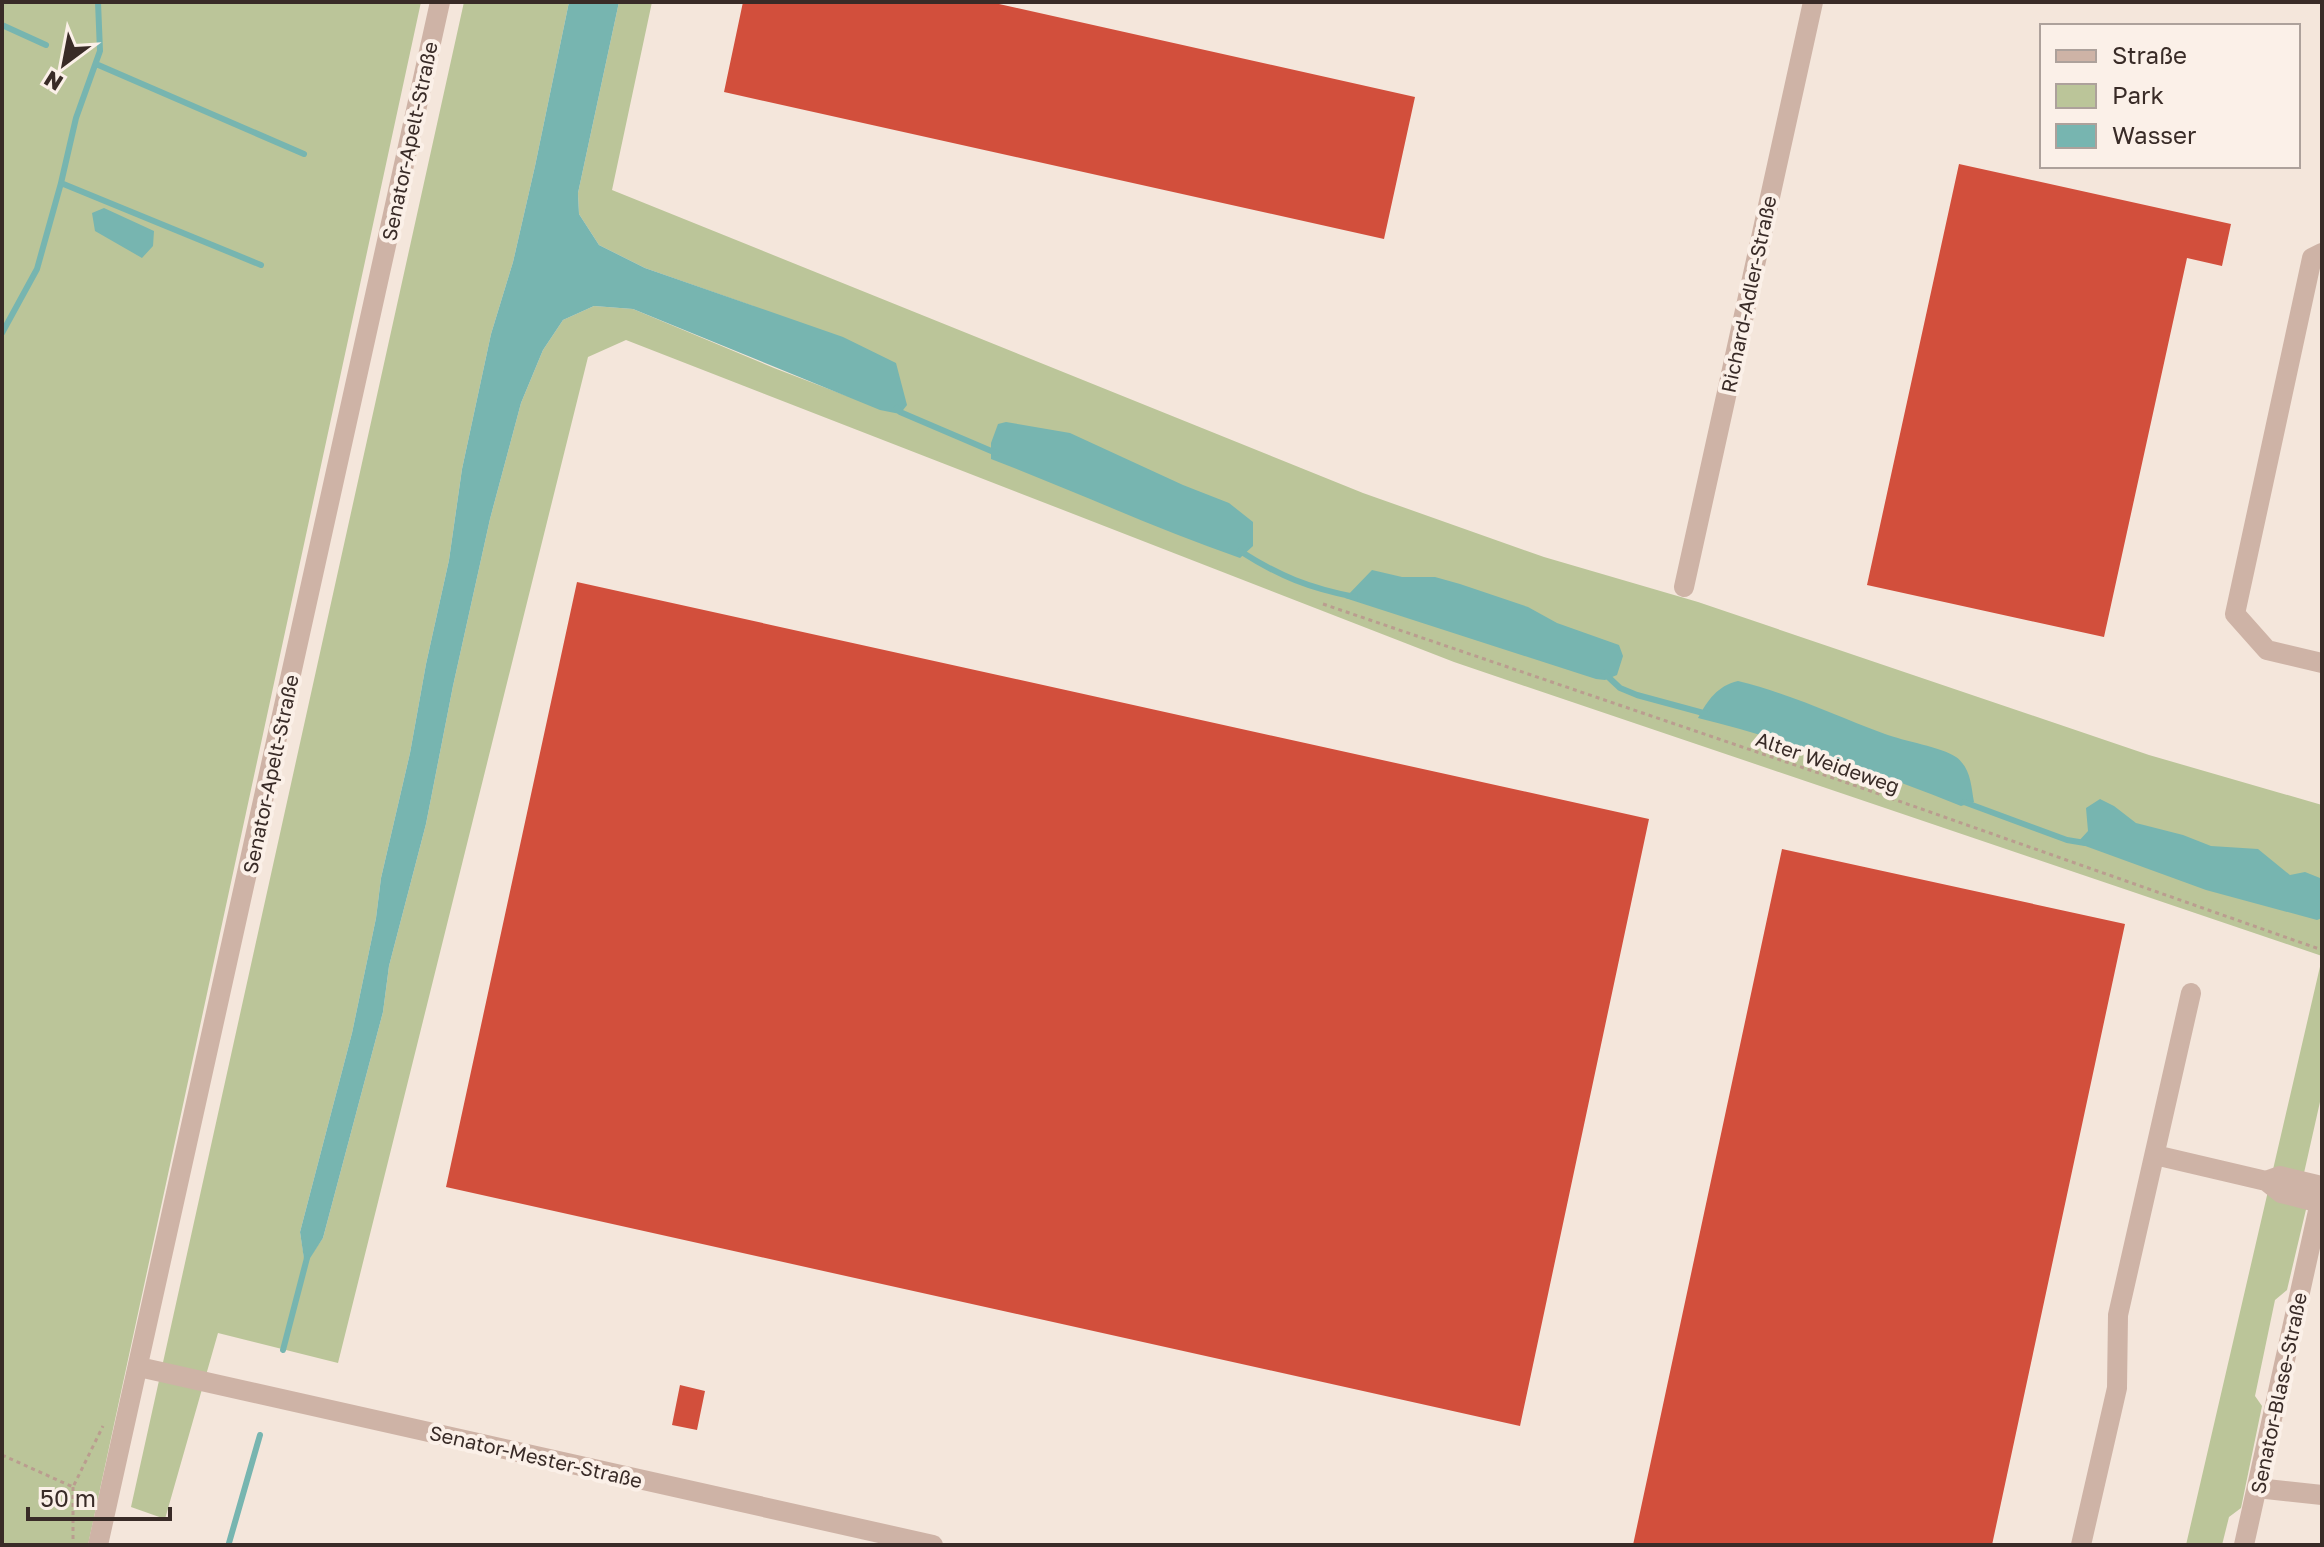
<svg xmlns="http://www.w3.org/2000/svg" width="2324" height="1547" font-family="'Golos Text',sans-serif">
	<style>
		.green { fill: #bbc599 }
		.water { fill: #77b5b0 }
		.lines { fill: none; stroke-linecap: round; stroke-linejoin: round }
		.stream { stroke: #77b5b0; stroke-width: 6 }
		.building { fill: #d24f3c }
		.path { stroke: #ba9d8f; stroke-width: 3; stroke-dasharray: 4 4; stroke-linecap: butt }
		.minor { stroke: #ceb3a6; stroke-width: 20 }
		.labels { text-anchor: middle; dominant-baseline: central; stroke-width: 8; stroke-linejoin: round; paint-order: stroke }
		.street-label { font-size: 20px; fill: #392b27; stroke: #fbf0e8 }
	</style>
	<rect width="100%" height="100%" fill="#f4e6db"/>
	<path class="green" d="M2,2h419l-333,1543h-86z
		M464,2h105l-34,164 -22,96 -22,72 -29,135 -13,91 -23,104 -16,89 -29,125 -5,40 -24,115 -52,199 5,32 18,-26 60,-226 6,-46 37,-142 27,-138 37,-167 31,-116 22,-53 20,-30 31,-14 39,3 141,59 73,28 -94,-90 -108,-38 -46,-23 -20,-31 -1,-21 41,-191h33l-40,188 751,303 181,64 154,45 451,153 173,50v151l-868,-294 -828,-322 -38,17 -250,1006 -120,-30 -53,186 -34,-12z
		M2322,958v135l-18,80 8,11 -25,106 -12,10 -20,96 7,10 -21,102 -12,9 -7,28h-36z"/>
	<path class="water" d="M569,2h50l-41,191 1,21 20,31 46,23 198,69 53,26 11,42 -7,9 -20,-4 -247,-101 -39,-3 -31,14 -20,30 -22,53 -31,116 -37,167 -27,138 -37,142 -6,46 -60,226 -18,28 -5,-34 52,-199 24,-115 5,-40 29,-125 16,-89 23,-104 13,-91 29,-135 22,-72 22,-96z
		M104,208l50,23 -1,15 -11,12 -47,-27 -3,-18z
		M1006,422l64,11 113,52 46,18 24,19v24l-13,12c-84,-29 -165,-67 -249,-99v-16l7,-19z
		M1372,570l30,7h33l25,7 68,23 29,16 62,22 4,11 -6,19 -12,5 -9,-1 -251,-81z
		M1738,681c53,13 96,34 147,53 18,7 57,13 71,23 15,11 15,29 18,45l-13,4c-85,-34 -174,-66 -263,-88 10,-18 19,-32 40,-37z
		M2100,799l14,7 22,17 47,12 28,11 47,3 32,26 15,-3 15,6 2,40 -5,2 -111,-30 -129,-47 11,-12 -2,-23z"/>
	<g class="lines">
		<path class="stream" d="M2,25l44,20
			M96,64l208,90
			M61,183l200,82
			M2,333l35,-64 24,-86 15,-65 24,-67 -2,-49
			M897,408l3,4 96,41
			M1240,551c39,25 69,37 115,46
			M1604,673l16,15 17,7 70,19
			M1964,802l103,38 18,3
			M283,1350l24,-92
			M229,1543l31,-108"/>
	</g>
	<path class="building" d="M743,2h247l425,95 -31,142 -660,-147z
		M1959,164l272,60 -9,42 -35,-8 -83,379 -237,-52z
		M577,582l1072,237 -129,607 -1074,-239z
		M1782,849l343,75 -133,621h-359z
		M680,1385l25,6 -8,39 -25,-5z"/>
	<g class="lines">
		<path class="path" d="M1323,604l519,177 480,169
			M2,1455l71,32 30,-61
			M73,1487v58"/>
		<path class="minor" d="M2322,253l-10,5 -77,356 32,36 55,13
			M1684,587l129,-585
			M2155,1155l111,26
			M2320,1203l-39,-10 -15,-12 14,-5 42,10
			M139,1367l794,178
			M2257,1488l65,7
			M98,1545l342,-1543
			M2081,1545l36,-157 1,-73 73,-322
			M2244,1545l78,-352"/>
	</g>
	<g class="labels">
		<g class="street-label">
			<text transform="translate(409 141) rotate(-78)">Senator-Apelt-Straße</text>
			<text transform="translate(1748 294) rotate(-78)">Richard-Adler-Straße</text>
			<text transform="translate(1828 762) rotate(19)">Alter Weideweg</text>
			<text transform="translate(270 774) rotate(-78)">Senator-Apelt-Straße</text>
			<text transform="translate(2278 1393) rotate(-78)">Senator-Blase-Straße</text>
			<text transform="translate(536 1456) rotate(13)">Senator-Mester-Straße</text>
		</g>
	</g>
	<rect width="2324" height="1547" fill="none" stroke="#392b27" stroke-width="8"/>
	<rect x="2040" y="24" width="260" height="144" fill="#fbf0e8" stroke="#ada19b" stroke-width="2"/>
	<rect x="2056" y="50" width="40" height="12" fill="#ceb3a6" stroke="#ada19b" stroke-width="2"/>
	<text x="2112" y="64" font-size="24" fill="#392b27">Straße</text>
	<rect x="2056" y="84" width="40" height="24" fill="#bbc599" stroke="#ada19b" stroke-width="2"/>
	<text x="2112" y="104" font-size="24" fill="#392b27">Park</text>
	<rect x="2056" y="124" width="40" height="24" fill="#77b5b0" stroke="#ada19b" stroke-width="2"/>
	<text x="2112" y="144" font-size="24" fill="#392b27">Wasser</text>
	<g transform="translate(64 64) rotate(212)" stroke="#fbf0e8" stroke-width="6" paint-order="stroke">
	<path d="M0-6L14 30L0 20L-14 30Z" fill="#392b27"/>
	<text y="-12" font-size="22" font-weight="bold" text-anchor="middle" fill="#392b27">N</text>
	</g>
	<path d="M28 1507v12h142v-12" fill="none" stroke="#392b27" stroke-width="4"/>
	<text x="40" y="1507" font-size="24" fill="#392b27" stroke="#fbf0e8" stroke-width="6" paint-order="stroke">50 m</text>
</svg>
